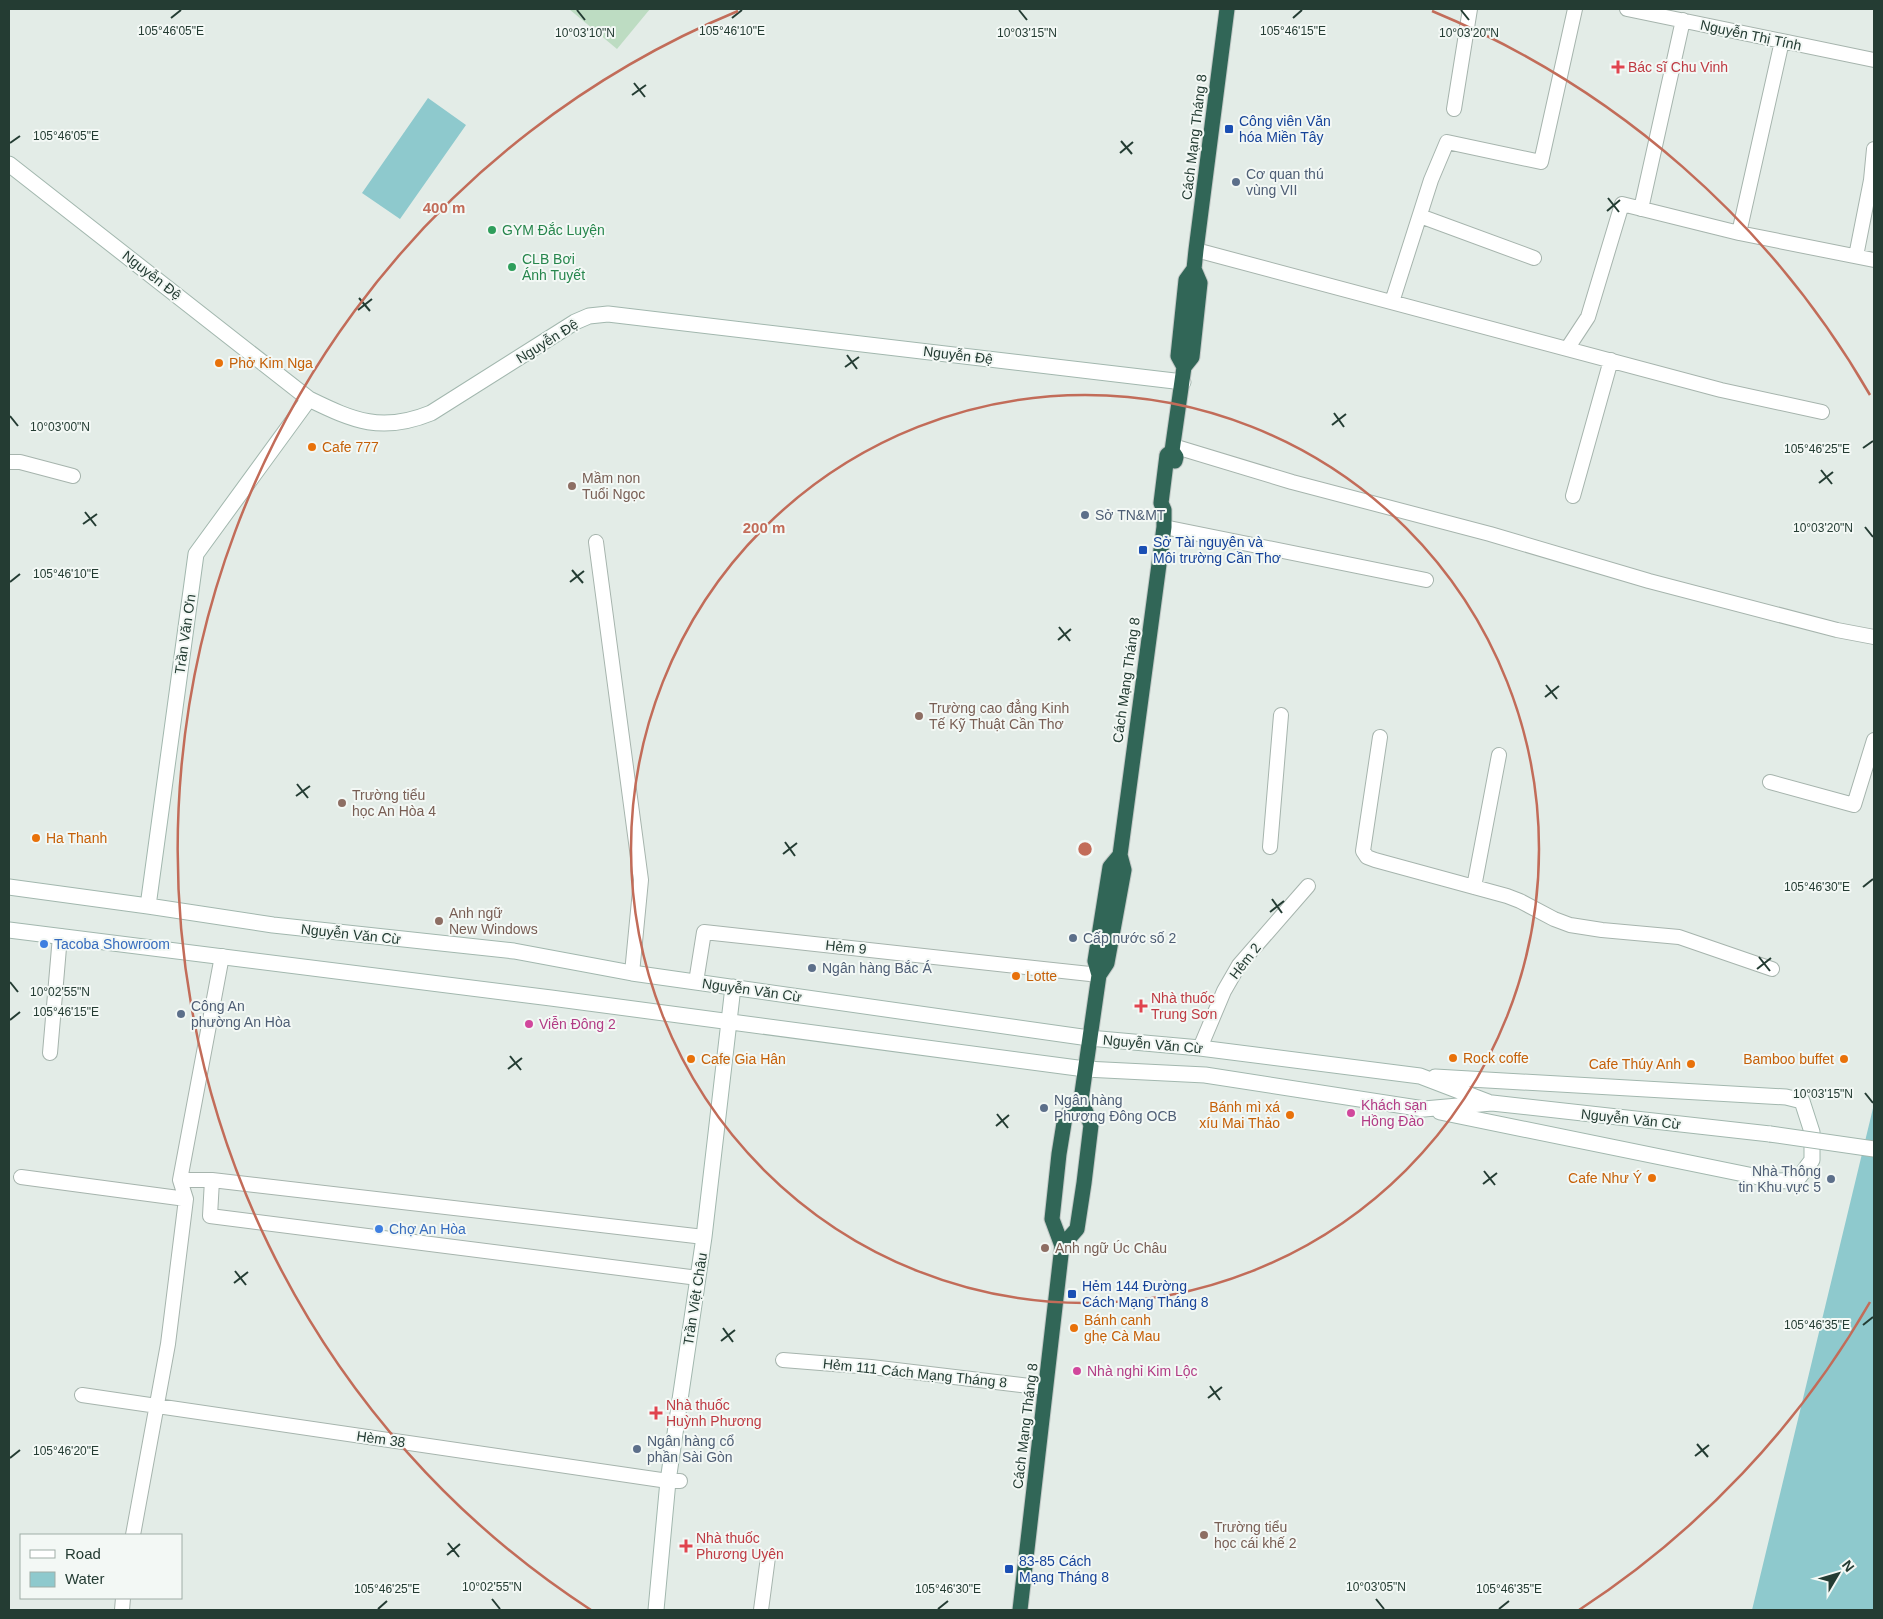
<svg xmlns="http://www.w3.org/2000/svg" width="1883" height="1619" font-family="Arial,sans-serif">
	<style>
		.green { fill: #bddcc2 }
		.water { fill: #8ec9cd }
		.lines { fill: none; stroke-linecap: round; stroke-linejoin: round }
		.street-casing { stroke: #a6b4ad; stroke-width: 16 }
		.secondary-casing { stroke: #a2b7ae; stroke-width: 17 }
		.highway-casing { stroke: #c2c8c6; stroke-width: 17 }
		.street { stroke: #fff; stroke-width: 14 }
		.secondary { stroke: #fff; stroke-width: 15 }
		.highway { stroke: #316657; stroke-width: 15 }
		.secondary-bridge-casing { stroke: #a2b7ae; stroke-width: 17; stroke-linecap: butt }
		.secondary-bridge { stroke: #fff; stroke-width: 15 }
		.ticks { fill: none; stroke: #243c33; stroke-width: 2 }
		.ring { fill: none; stroke: #c26c59; stroke-width: 2.5 }
		.health-dot { fill: #e0444e; stroke: #f3f8f5; stroke-width: 2 }
		.transit-dot { fill: #1a4fb4; stroke: #f3f8f5; stroke-width: 2 }
		.service-dot { fill: #5c6f8a; stroke: #f3f8f5; stroke-width: 2 }
		.leisure-dot { fill: #2e9e5b; stroke: #f3f8f5; stroke-width: 2 }
		.food-dot { fill: #e8710a; stroke: #f3f8f5; stroke-width: 2 }
		.education-dot { fill: #8d6e63; stroke: #f3f8f5; stroke-width: 2 }
		.shop-dot { fill: #3f7fe0; stroke: #f3f8f5; stroke-width: 2 }
		.hotel-dot { fill: #d1479c; stroke: #f3f8f5; stroke-width: 2 }
		.labels { text-anchor: middle; dominant-baseline: central; stroke-width: 4; stroke-linejoin: round; paint-order: stroke }
		.street-label { font-size: 14px; fill: #243c33; stroke: #f3f8f5 }
		.health-label { font-size: 14px; fill: #be3a42; stroke: #f3f8f5; text-anchor: start }
		.transit-label { font-size: 14px; fill: #164399; stroke: #f3f8f5; text-anchor: start }
		.service-label { font-size: 14px; fill: #4e5e75; stroke: #f3f8f5; text-anchor: start }
		.leisure-label { font-size: 14px; fill: #27864d; stroke: #f3f8f5; text-anchor: start }
		.food-label { font-size: 14px; fill: #c56008; stroke: #f3f8f5; text-anchor: start }
		.education-label { font-size: 14px; fill: #785e54; stroke: #f3f8f5; text-anchor: start }
		.shop-label { font-size: 14px; fill: #366cbe; stroke: #f3f8f5; text-anchor: start }
		.hotel-label { font-size: 14px; fill: #b23c85; stroke: #f3f8f5; text-anchor: start }
		.ticks-label { font-size: 12px; text-anchor: middle; fill: #243c33; stroke: #f3f8f5; stroke-width: 4; stroke-linejoin: round; paint-order: stroke }
		.centre { fill: #c26c59; stroke: #f3f8f5; stroke-width: 2.5 }
		.ring-label { font-size: 15px; text-anchor: middle; font-weight: bold; fill: #c26c59; stroke: #f3f8f5; stroke-width: 4; stroke-linejoin: round; paint-order: stroke }
	</style>
	<rect width="100%" height="100%" fill="#e3ece7"/>
	<path class="green" d="M569,9h81l-33,40z"/>
	<path class="water" d="M428,98l38,27 -66,94 -38,-26z
		M1874,1104v506h-122z"/>
	<g class="lines">
		<g class="street-casing">
			<path id="street" d="M1627,9l247,51
				M1454,109l16,-100
				M1871,180l3,-31
				M1641,209l42,-189
				M1420,216l114,42
				M1739,233l43,-192
				M1196,250l525,140 101,22
				M1856,256l15,-76 3,1
				M1392,302l39,-122 16,-38 94,20 34,-153
				M1567,349l21,-32 34,-113 117,29 135,27
				M1173,446l119,36 198,52 159,47 188,49 37,7
				M9,462h11l53,14
				M1573,496l38,-136
				M1164,527l262,53
				M596,542l45,338 -9,93
				M1380,737l-17,114 4,6 8,3 132,36 13,5 34,18 16,6 32,5 77,7 93,32
				M1770,782l84,23 20,-65
				M1270,847l11,-132
				M1474,887l25,-132
				M222,956l-42,224h32l492,57
				M696,982l8,-50 395,43
				M1200,1048l24,-57 15,-26 69,-79
				M50,1053l10,-117
				M21,1177l165,22
				M212,1180l-2,36 488,62
				M783,1360l88,7 175,21
				M82,1395l586,86h12
				M133,1535l35,-191 18,-145 -6,-19
				M122,1610l1,-12
				M761,1610l7,-53"/>
		</g>
		<g class="secondary-casing">
			<path id="secondary" d="M9,164l300,235c45,22 73,34 122,14l144,-91 14,-6 19,-2 575,68
				M9,887l139,19 125,19 241,26 118,22 457,65 111,10 220,28 68,26
				M148,906l48,-352 113,-155
				M9,930l542,68 534,71 120,6 219,34 68,-6 278,31
				M1435,1077l351,20 16,4 10,31v28l-15,20 -19,1 -338,-69
				M656,1610l12,-129 36,-244 29,-250"/>
		</g>
		<g class="highway-casing">
			<path id="highway" d="M1184,367l8,-10 8,-74 -6,-14 2,-19 31,-241
				M1175,461l1,-4 -4,-6 12,-84 -6,-11 8,-76 8,-11
				M1099,975l8,-12 17,-93 -4,-15 44,-328v-17l-3,-7 6,-48 5,-4
				M1062,1246l15,-17 7,-46 7,-58 -10,-25 18,-125 -4,-14 15,-94 10,-12
				M1020,1610l42,-364 -10,-27 7,-65 6,-37 16,-17"/>
		</g>
		<use href="#street" class="street"/>
		<use href="#secondary" class="secondary"/>
		<use href="#highway" class="highway"/>
		<g class="secondary-bridge-casing">
			<path id="secondary-bridge" d="M1770,1134l104,15"/>
		</g>
		<use href="#secondary-bridge" class="secondary-bridge"/>
	</g>
	<path class="ticks" d="M577,10l8,10M1019,10l8,10M1461,10l8,10M171,18l10,-8M732,18l10,-8M1293,18l9,-8M634,83l11,14M632,95l14,-10M1121,141l11,13M10,143l10,-7M1120,153l13,-11M1608,198l11,14M1607,211l13,-11M359,298l11,13M358,310l14,-11M847,355l10,14M845,367l14,-10M1334,413l10,14M10,416l8,10M1332,425l14,-11M1863,448l10,-7M1821,470l11,14M1819,483l14,-11M85,512l11,14M83,524l14,-10M1865,527l8,10M572,570l11,13M10,582l10,-8M570,582l14,-11M1059,627l11,14M1058,640l13,-11M1546,685l11,14M1545,697l14,-11M297,784l11,14M296,796l14,-10M785,842l10,14M783,854l14,-11M1863,887l10,-8M1272,899l10,14M1270,912l14,-11M1759,957l11,14M1757,969l14,-11M10,982l8,10M10,1020l10,-8M510,1056l11,14M508,1069l14,-11M1865,1093l8,10M997,1114l11,14M996,1126l13,-11M1484,1171l11,14M1483,1184l14,-11M235,1271l11,14M234,1283l14,-11M1863,1325l10,-8M723,1328l10,14M721,1341l14,-11M1210,1386l10,14M1208,1398l14,-11M1697,1444l11,13M1695,1456l14,-11M10,1458l10,-8M448,1543l11,14M447,1555l13,-11M492,1599l8,10M1376,1599l8,10M378,1609l9,-8M938,1609l10,-8M1499,1609l10,-8"/>
	<g class="ring">
		<circle cx="1085" cy="849" r="454"/>
		<path d="M1870 1302A907 907 0 0 1 1579 1610M591 1610A907 907 0 0 1 738 11M1432 11A907 907 0 0 1 1870 395"/>
	</g>
	<g class="health-dot">
		<path d="M1615.5 59.5h5v5h5v5h-5v5h-5v-5h-5v-5h5z"/>
		<path d="M1138.5 998.5h5v5h5v5h-5v5h-5v-5h-5v-5h5z"/>
		<path d="M653.5 1405.5h5v5h5v5h-5v5h-5v-5h-5v-5h5z"/>
		<path d="M683.5 1538.5h5v5h5v5h-5v5h-5v-5h-5v-5h5z"/>
	</g>
	<g class="transit-dot">
		<rect x="1224" y="124" width="10" height="10" rx="2.5"/>
		<rect x="1138" y="545" width="10" height="10" rx="2.5"/>
		<rect x="1067" y="1289" width="10" height="10" rx="2.5"/>
		<rect x="1004" y="1564" width="10" height="10" rx="2.5"/>
	</g>
	<g class="service-dot">
		<circle cx="1236" cy="182" r="5"/>
		<circle cx="1085" cy="515" r="5"/>
		<circle cx="1073" cy="938" r="5"/>
		<circle cx="812" cy="968" r="5"/>
		<circle cx="181" cy="1014" r="5"/>
		<circle cx="1044" cy="1108" r="5"/>
		<circle cx="1831" cy="1179" r="5"/>
		<circle cx="637" cy="1449" r="5"/>
	</g>
	<g class="leisure-dot">
		<circle cx="492" cy="230" r="5"/>
		<circle cx="512" cy="267" r="5"/>
	</g>
	<g class="food-dot">
		<circle cx="219" cy="363" r="5"/>
		<circle cx="312" cy="447" r="5"/>
		<circle cx="36" cy="838" r="5"/>
		<circle cx="1016" cy="976" r="5"/>
		<circle cx="1453" cy="1058" r="5"/>
		<circle cx="691" cy="1059" r="5"/>
		<circle cx="1844" cy="1059" r="5"/>
		<circle cx="1691" cy="1064" r="5"/>
		<circle cx="1290" cy="1115" r="5"/>
		<circle cx="1652" cy="1178" r="5"/>
		<circle cx="1074" cy="1328" r="5"/>
	</g>
	<g class="education-dot">
		<circle cx="572" cy="486" r="5"/>
		<circle cx="919" cy="716" r="5"/>
		<circle cx="342" cy="803" r="5"/>
		<circle cx="439" cy="921" r="5"/>
		<circle cx="1045" cy="1248" r="5"/>
		<circle cx="1204" cy="1535" r="5"/>
	</g>
	<g class="shop-dot">
		<circle cx="44" cy="944" r="5"/>
		<circle cx="379" cy="1229" r="5"/>
	</g>
	<g class="hotel-dot">
		<circle cx="529" cy="1024" r="5"/>
		<circle cx="1351" cy="1113" r="5"/>
		<circle cx="1077" cy="1371" r="5"/>
	</g>
	<g class="labels">
		<g class="street-label">
			<text transform="translate(1751 35) rotate(12)">Nguyễn Thị Tính</text>
			<text transform="translate(1194 137) rotate(-83)">Cách Mạng Tháng 8</text>
			<text transform="translate(152 275) rotate(38)">Nguyễn Đệ</text>
			<text transform="translate(547 341) rotate(-32)">Nguyễn Đệ</text>
			<text transform="translate(958 355) rotate(7)">Nguyễn Đệ</text>
			<text transform="translate(185 634) rotate(-82)">Trần Văn Ơn</text>
			<text transform="translate(1126 680) rotate(-82)">Cách Mạng Tháng 8</text>
			<text transform="translate(351 934) rotate(6)">Nguyễn Văn Cừ</text>
			<text transform="translate(846 947) rotate(6)">Hẻm 9</text>
			<text transform="translate(1245 961) rotate(-52)">Hẻm 2</text>
			<text transform="translate(752 990) rotate(8)">Nguyễn Văn Cừ</text>
			<text transform="translate(1153 1044) rotate(5)">Nguyễn Văn Cừ</text>
			<text transform="translate(1631 1119) rotate(6)">Nguyễn Văn Cừ</text>
			<text transform="translate(695 1299) rotate(-81)">Trần Việt Châu</text>
			<text transform="translate(915 1373) rotate(6)">Hẻm 111 Cách Mạng Tháng 8</text>
			<text transform="translate(1025 1426) rotate(-83)">Cách Mạng Tháng 8</text>
			<text transform="translate(381 1439) rotate(8)">Hèm 38</text>
		</g>
		<g class="health-label">
			<text x="1628" y="67">Bác sĩ Chu Vinh</text>
			<text x="1151" y="998">Nhà thuốc<tspan x="1151" dy="16">Trung Sơn</tspan></text>
			<text x="666" y="1405">Nhà thuốc<tspan x="666" dy="16">Huỳnh Phương</tspan></text>
			<text x="696" y="1538">Nhà thuốc<tspan x="696" dy="16">Phương Uyên</tspan></text>
		</g>
		<g class="transit-label">
			<text x="1239" y="121">Công viên Văn<tspan x="1239" dy="16">hóa Miền Tây</tspan></text>
			<text x="1153" y="542">Sở Tài nguyên và<tspan x="1153" dy="16">Môi trường Cần Thơ</tspan></text>
			<text x="1082" y="1286">Hẻm 144 Đường<tspan x="1082" dy="16">Cách Mạng Tháng 8</tspan></text>
			<text x="1019" y="1561">83-85 Cách<tspan x="1019" dy="16">Mạng Tháng 8</tspan></text>
		</g>
		<g class="service-label">
			<text x="1246" y="174">Cơ quan thú<tspan x="1246" dy="16">vùng VII</tspan></text>
			<text x="1095" y="515">Sở TN&amp;MT</text>
			<text x="1083" y="938">Cấp nước số 2</text>
			<text x="822" y="968">Ngân hàng Bắc Á</text>
			<text x="191" y="1006">Công An<tspan x="191" dy="16">phường An Hòa</tspan></text>
			<text x="1054" y="1100">Ngân hàng<tspan x="1054" dy="16">Phương Đông OCB</tspan></text>
			<text x="1821" y="1171" text-anchor="end">Nhà Thông<tspan x="1821" dy="16">tin Khu vực 5</tspan></text>
			<text x="647" y="1441">Ngân hàng cổ<tspan x="647" dy="16">phần Sài Gòn</tspan></text>
		</g>
		<g class="leisure-label">
			<text x="502" y="230">GYM Đắc Luyện</text>
			<text x="522" y="259">CLB Bơi<tspan x="522" dy="16">Ánh Tuyết</tspan></text>
		</g>
		<g class="food-label">
			<text x="229" y="363">Phở Kim Nga</text>
			<text x="322" y="447">Cafe 777</text>
			<text x="46" y="838">Ha Thanh</text>
			<text x="1026" y="976">Lotte</text>
			<text x="1463" y="1058">Rock coffe</text>
			<text x="701" y="1059">Cafe Gia Hân</text>
			<text x="1834" y="1059" text-anchor="end">Bamboo buffet</text>
			<text x="1681" y="1064" text-anchor="end">Cafe Thúy Anh</text>
			<text x="1280" y="1107" text-anchor="end">Bánh mì xá<tspan x="1280" dy="16">xíu Mai Thảo</tspan></text>
			<text x="1642" y="1178" text-anchor="end">Cafe Như Ý</text>
			<text x="1084" y="1320">Bánh canh<tspan x="1084" dy="16">ghẹ Cà Mau</tspan></text>
		</g>
		<g class="education-label">
			<text x="582" y="478">Mầm non<tspan x="582" dy="16">Tuổi Ngọc</tspan></text>
			<text x="929" y="708">Trường cao đẳng Kinh<tspan x="929" dy="16">Tế Kỹ Thuật Cần Thơ</tspan></text>
			<text x="352" y="795">Trường tiểu<tspan x="352" dy="16">học An Hòa 4</tspan></text>
			<text x="449" y="913">Anh ngữ<tspan x="449" dy="16">New Windows</tspan></text>
			<text x="1055" y="1248">Anh ngữ Úc Châu</text>
			<text x="1214" y="1527">Trường tiểu<tspan x="1214" dy="16">học cái khế 2</tspan></text>
		</g>
		<g class="shop-label">
			<text x="54" y="944">Tacoba Showroom</text>
			<text x="389" y="1229">Chợ An Hòa</text>
		</g>
		<g class="hotel-label">
			<text x="539" y="1024">Viễn Đông 2</text>
			<text x="1361" y="1105">Khách sạn<tspan x="1361" dy="16">Hồng Đào</tspan></text>
			<text x="1087" y="1371">Nhà nghỉ Kim Lộc</text>
		</g>
	</g>
	<g class="ticks-label">
		<text x="171" y="35">105°46'05"E</text>
		<text x="732" y="35">105°46'10"E</text>
		<text x="1293" y="35">105°46'15"E</text>
		<text x="585" y="37">10°03'10"N</text>
		<text x="1469" y="37">10°03'20"N</text>
		<text x="1027" y="37">10°03'15"N</text>
		<text x="66" y="140">105°46'05"E</text>
		<text x="60" y="431">10°03'00"N</text>
		<text x="1817" y="453">105°46'25"E</text>
		<text x="1823" y="532">10°03'20"N</text>
		<text x="66" y="578">105°46'10"E</text>
		<text x="1817" y="891">105°46'30"E</text>
		<text x="60" y="996">10°02'55"N</text>
		<text x="66" y="1016">105°46'15"E</text>
		<text x="1823" y="1098">10°03'15"N</text>
		<text x="1817" y="1329">105°46'35"E</text>
		<text x="66" y="1455">105°46'20"E</text>
		<text x="492" y="1591">10°02'55"N</text>
		<text x="1376" y="1591">10°03'05"N</text>
		<text x="387" y="1593">105°46'25"E</text>
		<text x="948" y="1593">105°46'30"E</text>
		<text x="1509" y="1593">105°46'35"E</text>
	</g>
	<circle cx="1085" cy="849" r="8" class="centre"/>
	<g class="ring-label">
		<text x="444" y="213">400 m</text>
		<text x="764" y="533">200 m</text>
	</g>
	<rect width="1883" height="1619" fill="none" stroke="#243c33" stroke-width="20"/>
	<rect x="20" y="1534" width="162" height="65" fill="#f3f8f5" stroke="#a0ada7"/>
	<rect x="30" y="1550" width="25" height="8" fill="#ffffff" stroke="#a0ada7"/>
	<text x="65" y="1559" font-size="15" fill="#243c33">Road</text>
	<rect x="30" y="1572" width="25" height="15" fill="#8ec9cd" stroke="#a0ada7"/>
	<text x="65" y="1584" font-size="15" fill="#243c33">Water</text>
	<g transform="translate(1838 1574) rotate(52)" stroke="#f3f8f5" stroke-width="4" paint-order="stroke">
	<path d="M0-4L9 19L0 12L-9 19Z" fill="#243c33"/>
	<text y="-8" font-size="14" font-weight="bold" text-anchor="middle" fill="#243c33">N</text>
	</g>
</svg>
